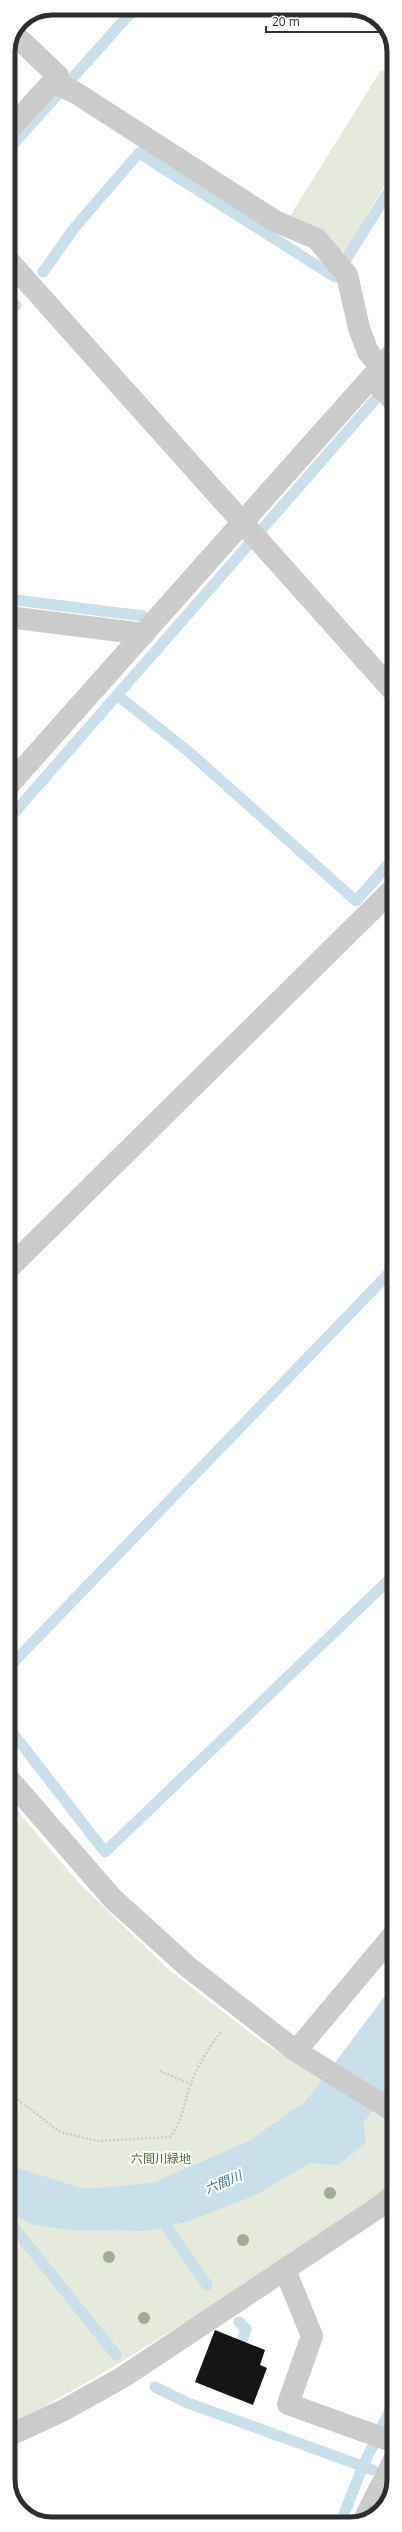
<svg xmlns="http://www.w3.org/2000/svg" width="402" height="2532" font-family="'Open Sans','Noto Sans JP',sans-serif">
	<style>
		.green { fill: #e5eadc }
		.water { fill: #c9dfe9 }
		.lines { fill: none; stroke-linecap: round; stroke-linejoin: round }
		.stream { stroke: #c9dfe9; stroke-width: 11 }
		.building { fill: #151515 }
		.path { stroke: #cbcbcb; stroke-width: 2.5; stroke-dasharray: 2 2; stroke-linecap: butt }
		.minor { stroke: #cbcbcb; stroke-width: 22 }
		.tree { fill: #a1ab95 }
		.labels { text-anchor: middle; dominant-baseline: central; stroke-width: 4; stroke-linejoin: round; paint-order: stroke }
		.park-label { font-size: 12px; fill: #54663e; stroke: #fff }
		.water-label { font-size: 13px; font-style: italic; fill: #41748a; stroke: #fff }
		.rim { fill: none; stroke: #2e2e2e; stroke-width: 5 }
	</style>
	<rect width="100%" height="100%" fill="#fff"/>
	<path class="green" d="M381,70l13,7v92l-49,84 -55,-37z
		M8,1800l71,83 89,86 93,72 133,85v42l-13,26 -34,28 -242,150 -97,55z"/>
	<path class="water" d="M394,1984v99l-31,40 3,19 -28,23 -28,-2 -54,32 -67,26 -43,10 -77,-1 -38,-6 -23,-12v-47l77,24 67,-6 97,-42 57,-40z"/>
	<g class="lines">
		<path class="stream" d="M8,150l127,-142
			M43,272l32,-45 64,-74 196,124 59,-94
			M8,315l8,-10
			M8,599l135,17
			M117,695l72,57 167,149 38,-43
			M8,820l386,-442
			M8,1668l386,-400
			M8,1727l97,125 289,-277
			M158,2214l49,71
			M8,2220l108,135
			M239,2322l7,7 -3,9
			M155,2387l33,16 185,67
			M340,2524l23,-58 31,-64"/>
	</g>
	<path class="building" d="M215,2330l50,20 -5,15 7,3 -14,37 -58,-23z"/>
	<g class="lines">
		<path class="path" d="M160,2071l31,13
			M8,2092l52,40 38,9 72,-4c12,-15 14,-33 20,-51 7,-19 19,-39 31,-54"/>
		<path class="minor" d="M53,82l23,11 199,128 42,18 30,36 12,53 9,24 13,15
			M8,131l50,-55 -43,-41
			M8,260l386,432
			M371,378l23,23
			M8,617l136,17
			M8,786l386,-434
			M8,1269l386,-381
			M8,1778l104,120 76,69 108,84 98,-117
			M296,2051l98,61
			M285,2270l27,66 -24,68 106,38
			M8,2436l56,-26 59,-33 256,-170 15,-13
			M365,2518l29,-58"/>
	</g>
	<g class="tree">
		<circle cx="330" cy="2193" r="6"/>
		<circle cx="243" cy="2240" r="6"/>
		<circle cx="109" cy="2257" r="6"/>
		<circle cx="144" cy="2318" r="6"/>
	</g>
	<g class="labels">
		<g class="park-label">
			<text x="161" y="2158">六間川緑地</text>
		</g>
		<g class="water-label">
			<text transform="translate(223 2182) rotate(-23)">六間川</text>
		</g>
	</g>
	<path d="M0 0H402V2532H0ZM52 15H350A37 37 0 0 1 387 52V2480A37 37 0 0 1 350 2517H52A37 37 0 0 1 15 2480V52A37 37 0 0 1 52 15Z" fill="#fff" fill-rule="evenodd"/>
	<path class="rim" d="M52 15H350A37 37 0 0 1 387 52V2480A37 37 0 0 1 350 2517H52A37 37 0 0 1 15 2480V52A37 37 0 0 1 52 15Z"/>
	<path d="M266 26v6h112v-6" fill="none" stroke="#2e2e2e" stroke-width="2"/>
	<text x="272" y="26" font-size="12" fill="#2e2e2e" stroke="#ffffff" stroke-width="3" paint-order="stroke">20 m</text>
</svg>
